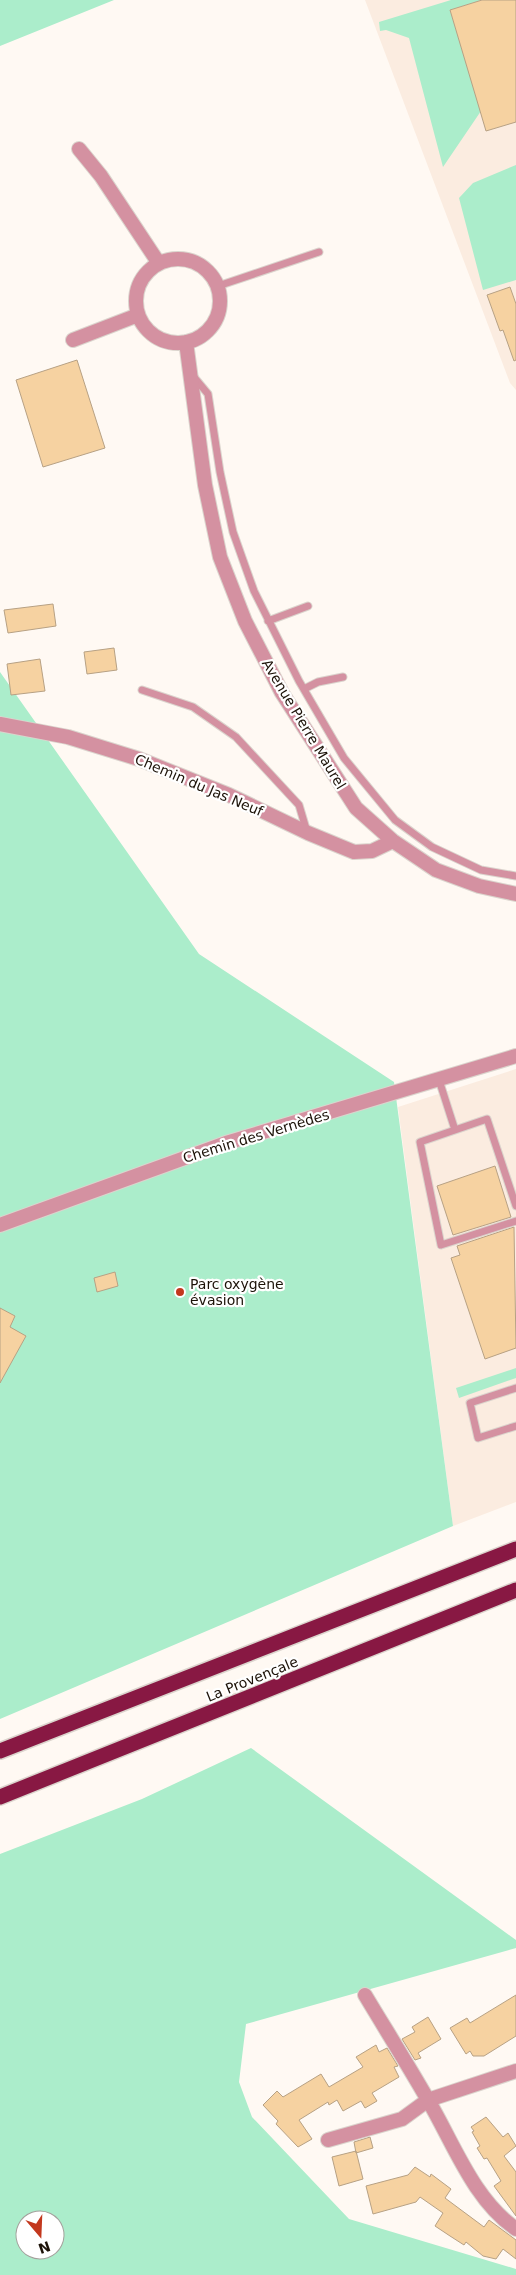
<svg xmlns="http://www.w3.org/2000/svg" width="516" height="2275" font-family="'DejaVu Sans',sans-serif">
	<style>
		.built { fill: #fbece0 }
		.green { fill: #abedcb; fill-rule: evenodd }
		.building { fill: #f6d2a1; stroke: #b7a184 }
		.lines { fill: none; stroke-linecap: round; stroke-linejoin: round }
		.service-casing { stroke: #dbd4cd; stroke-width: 9 }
		.minor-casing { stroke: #dbd4cd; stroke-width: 16 }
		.motorway-casing { stroke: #dbd4cd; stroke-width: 18 }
		.service { stroke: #d491a1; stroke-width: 7 }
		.minor { stroke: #d491a1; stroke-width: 14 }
		.motorway { stroke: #881843; stroke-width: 15 }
		.poi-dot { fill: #c3381e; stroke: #fff; stroke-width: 2 }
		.labels { text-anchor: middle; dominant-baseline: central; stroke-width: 4.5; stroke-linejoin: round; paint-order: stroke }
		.street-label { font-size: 14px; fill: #1c1208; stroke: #fff }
		.poi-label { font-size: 14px; fill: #1c1208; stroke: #fff; text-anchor: start }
	</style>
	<rect width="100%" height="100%" fill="#fff9f3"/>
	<path class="built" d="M365,0h151v390l-6,-7z
		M516,1069v433l-63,24 -55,-419z"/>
	<path class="green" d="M0,0h114l-114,46z
		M451,0h31l-32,10 31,101 -38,56 -34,-129 -23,-8 -6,1 -1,-9z
		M516,165v115l-33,10 -24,-92 14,-15z
		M0,672l199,282 195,128 59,444 -453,193z
		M516,1368v10l-57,20 -3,-10z
		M251,1748l265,192v8l-270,76 -7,58 13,35 97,102 167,50v6h-516v-421l142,-55zM25,2220h30v30h-30z"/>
	<path class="building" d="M482,0h34v122l-30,9 -36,-121z
		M510,287l6,17v56l-2,1 -11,-31 -3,1 -13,-36z
		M77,360l28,88 -62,19 -27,-87z
		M53,604l3,22 -48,7 -4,-23z
		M114,648l3,22 -30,4 -3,-22z
		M40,659l5,32 -34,4 -4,-31z
		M495,1166l16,51 -58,18 -16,-49z
		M514,1227l2,121 -31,11 -34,-101 9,-3 -3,-9z
		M115,1272l3,14 -21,6 -3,-14z
		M0,1308l15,8 -5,11 16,9 -26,47z
		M516,1995v41l-32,20h-11l-3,-5 -4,3 -16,-26 17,-10 3,5z
		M428,2017l13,22 -23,14 3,5 -6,2 -13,-21 13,-7 -3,-5z
		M376,2045l3,7 8,-4 11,18 -4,1 5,10 -27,16 5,8 -12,7 -4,-7 -18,10 -6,-11 -8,5 -1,-3 -29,18 13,19 -14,8 -22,-23 2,-3 -15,-16 14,-14 6,6 38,-23 8,13 34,-20 -7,-10z
		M486,2117l17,20 5,-4 8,13 -12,10 12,16v44l-22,-30 7,-5 -14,-23 -3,1 -7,-11 3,-2 -8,-14 2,-1 -3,-4z
		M370,2137l3,11 -17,5 -2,-11z
		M356,2151l7,28 -24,7 -7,-29z
		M415,2167l15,10 1,-3 20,15 -6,9 39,29 5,-7 27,20v19l-13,-10 -7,10 -13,-3 -17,-14 -2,3 -14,-9 -15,-10 8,-13 -23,-16 -4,5 -43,12 -7,-28 42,-11z"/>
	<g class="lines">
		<g class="service-casing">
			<path id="service" d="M218,286l101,-34
				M193,376l15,18 12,78 13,60 21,59 45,90 45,77 51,62 37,27 49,23 35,6
				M268,621l40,-15
				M304,689l14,-7 25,-5
				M142,690l51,17 43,30 63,68 8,27
				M439,1080l16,50
				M516,1206l-29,-87 -67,23 21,103 75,-24
				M516,1388l-46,15 8,35 38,-12"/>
		</g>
		<g class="minor-casing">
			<path id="minor" d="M79,149l22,27 57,86
				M136 301a42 42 0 1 1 84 0a42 42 0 1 1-84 0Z
				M73,340l65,-25
				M186,342l19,143 15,72 25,64 37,72 74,115 37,33 43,29 43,16 37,8
				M0,724l68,13 71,22 90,36 79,38 46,19 18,-1 21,-10
				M0,1225l226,-82 290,-87
				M365,1995c21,35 43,70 63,105 26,44 45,99 88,129
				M328,2140l74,-21 26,-19 88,-29"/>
		</g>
		<g class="motorway-casing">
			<path id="motorway" d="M0,1751l516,-202
				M0,1797l516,-207"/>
		</g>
		<use href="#service" class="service"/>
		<use href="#minor" class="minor"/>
		<use href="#motorway" class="motorway"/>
	</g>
	<circle class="poi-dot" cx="180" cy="1292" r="5"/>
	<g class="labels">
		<g class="street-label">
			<text transform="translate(304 724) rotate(59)">Avenue Pierre Maurel</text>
			<text transform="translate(199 785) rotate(23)">Chemin du Jas Neuf</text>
			<text transform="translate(256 1136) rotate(-17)">Chemin des Vernèdes</text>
			<text transform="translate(252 1679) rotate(-22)">La Provençale</text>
		</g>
		<g class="poi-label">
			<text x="190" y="1284">Parc oxygène<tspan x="190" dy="16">évasion</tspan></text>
		</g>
	</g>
	<g transform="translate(40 2235) rotate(161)"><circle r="24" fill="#ffffff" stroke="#a4a09c"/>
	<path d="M0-4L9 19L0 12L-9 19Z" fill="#c3381e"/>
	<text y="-8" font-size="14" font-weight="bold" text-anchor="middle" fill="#1c1208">N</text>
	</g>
</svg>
